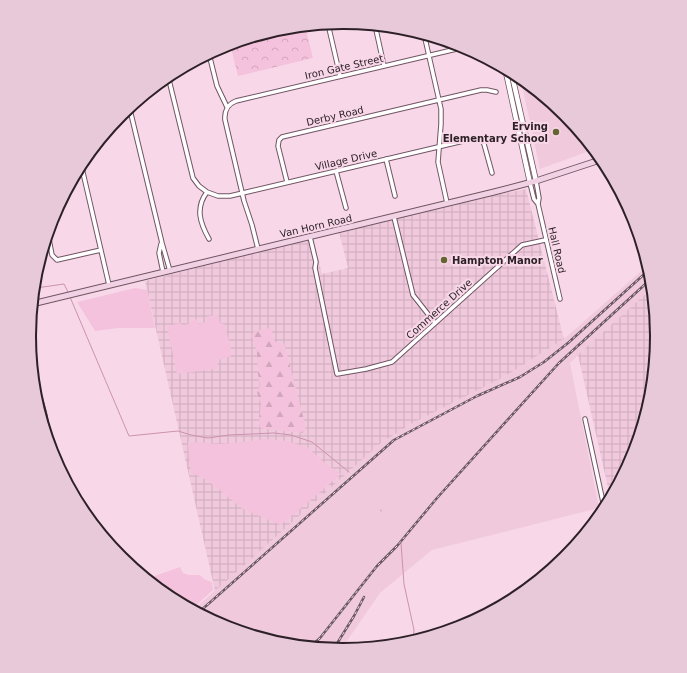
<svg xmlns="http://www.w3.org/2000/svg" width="687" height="673" font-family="'DejaVu Sans',sans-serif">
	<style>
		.built { fill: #f0c9dd }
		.industrial { fill: url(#industrial-grid) }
		.green { fill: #f4c2dc }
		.forest { fill: url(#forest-firs) }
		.park { fill: url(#park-crowns) }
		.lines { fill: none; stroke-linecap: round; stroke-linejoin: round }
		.stream { stroke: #cc92b0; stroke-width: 1 }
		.minor-casing { stroke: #705563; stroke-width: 5.5 }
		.tertiary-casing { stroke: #705563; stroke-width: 6 }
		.secondary-casing { stroke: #705563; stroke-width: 7 }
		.minor { stroke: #fff; stroke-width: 3.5 }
		.tertiary { stroke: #fff; stroke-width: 4.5 }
		.secondary { stroke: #f1d1e4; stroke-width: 5 }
		.rail-casing { stroke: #6a5861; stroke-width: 2.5 }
		.rail { stroke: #f8d8e8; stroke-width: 1; stroke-dasharray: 3; stroke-linecap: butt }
		.poi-dot { fill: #646431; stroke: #f8d8e8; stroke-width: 1.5 }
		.labels { text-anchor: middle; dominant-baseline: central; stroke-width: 4; stroke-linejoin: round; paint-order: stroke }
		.street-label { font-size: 10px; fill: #2d2127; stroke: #f8d8e8 }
		.poi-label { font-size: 10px; font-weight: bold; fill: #2d2127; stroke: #f8d8e8; text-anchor: end }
		.rim { fill: none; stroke: #2d2127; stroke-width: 2 }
	</style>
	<defs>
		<pattern id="industrial-grid" width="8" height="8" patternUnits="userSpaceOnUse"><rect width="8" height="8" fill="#f0c9dd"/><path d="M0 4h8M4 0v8" fill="none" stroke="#ceacbe"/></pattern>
		<pattern id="forest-firs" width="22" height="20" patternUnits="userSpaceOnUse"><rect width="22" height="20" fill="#f4c2dc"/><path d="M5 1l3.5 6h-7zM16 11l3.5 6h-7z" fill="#d2a6bd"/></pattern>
		<pattern id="park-crowns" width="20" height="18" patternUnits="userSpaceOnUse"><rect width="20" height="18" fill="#f4c2dc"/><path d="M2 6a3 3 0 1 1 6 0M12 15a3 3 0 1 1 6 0" fill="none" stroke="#d2a6bd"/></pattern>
	</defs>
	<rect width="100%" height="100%" fill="#f8d8e8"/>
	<path class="built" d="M520,76l46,38 29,35 -55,20z
		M649,264l3,11 1,12 -83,76 29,145 -167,42 -52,43 -40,58 -58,-6 -59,-18 -31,-16 189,-168 30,-19 93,-47 60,-38z"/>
	<path class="industrial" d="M526,189l38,150 -60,38 -93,47 -30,19 -166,148 -70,-310 168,-43 9,36 26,-6 -9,-36 145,-35z
		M653,287l5,50 -6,61 -18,59 -23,44 -33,-146z"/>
	<path class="green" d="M135,288l12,2 8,38h-37l-23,3 -18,-29z
		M218,314l2,9 5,2 6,24v7l-13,4 -1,8 -2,1 -38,5 -10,-48 14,-3 1,3c6,-1 9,-5 15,-7l1,5 9,-2 -1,-5z
		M265,439l21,2 21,6 19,17 15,10 -60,51 -38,-16 -36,-29 -16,-7 -2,-15 -1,-15c11,-2 22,1 32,1 15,-1 30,-3 45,-5z
		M180,567l3,6 6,2h11l4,4 8,3 1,8 -22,20 -22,-12 -23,-19z"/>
	<path class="forest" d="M269,328h2l4,14 9,1 20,77 2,10 -3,3 -38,-4 -5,-1 -1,-6 2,-18 -4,-12 3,-6 -2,-12 -1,-21 -5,-16 1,-5z"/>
	<path class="park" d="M305,26l8,32 -75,18 -8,-32 52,-16z"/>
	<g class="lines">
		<path class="stream" d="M34,283l2,5 28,-4 4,8
			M70,297l59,139 49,-5 13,4 17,3 21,-3 45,-2 17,2 21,7 37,30
			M381,510v1
			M401,543l3,41 10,46 -1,13"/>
		<g class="minor-casing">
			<path id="minor" d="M328,24l12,52
				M375,25l9,41
				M424,34l17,75v15l-3,38 9,41
				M209,54l8,32 10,21
				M168,76l25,102 6,8 8,6 11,4h12l246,-58 6,3 2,3 8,29
				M131,106v8l31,129 8,28
				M386,159l9,37
				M81,164l28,121
				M336,171l10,37
				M536,181l3,17 -1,6 22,95
				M287,182l-9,-36 1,-6 3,-3 199,-47h6l9,2
				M530,183l4,16 4,5
				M207,192c-12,16 -7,31 2,47
				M394,217l19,78 22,28
				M48,234l4,21 5,5 44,-10
				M310,237l6,25 -1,6 22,106 29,-5 26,-7 130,-117 23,-5
				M161,244l-2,9 4,19
				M258,249l-6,-24 -8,-24 -19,-81c-1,-9 3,-16 11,-19l229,-54
				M34,383c7,16 14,36 13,54
				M585,419l20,92"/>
		</g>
		<g class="tertiary-casing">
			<path id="tertiary" d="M505,68l25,115
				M511,71l25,110"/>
		</g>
		<g class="secondary-casing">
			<path id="secondary" d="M32,304l462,-112 42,-11 67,-22"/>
		</g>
		<use href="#minor" class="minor"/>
		<use href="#tertiary" class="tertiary"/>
		<use href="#secondary" class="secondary"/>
		<g class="rail-casing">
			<path id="rail" d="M198,613l196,-173 83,-44 43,-19 24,-15 24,-19 82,-74
				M309,648l11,-10 57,-72 20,-20 40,-48 122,-135 93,-85
				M333,650l21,-34 10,-19"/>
		</g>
		<use href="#rail" class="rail"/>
	</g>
	<g class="poi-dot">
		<circle cx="556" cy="132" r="4"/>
		<circle cx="444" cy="260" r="4"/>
	</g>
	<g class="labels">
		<g class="street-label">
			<text transform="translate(344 67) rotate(-13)">Iron Gate Street</text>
			<text transform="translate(335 116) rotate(-13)">Derby Road</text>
			<text transform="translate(346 160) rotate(-13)">Village Drive</text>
			<text transform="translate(316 226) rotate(-13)">Van Horn Road</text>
			<text transform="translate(557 250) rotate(77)">Hall Road</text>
			<text transform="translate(439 309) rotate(-42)">Commerce Drive</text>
		</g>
		<g class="poi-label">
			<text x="548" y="126">Erving<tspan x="548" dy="12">Elementary School</tspan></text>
			<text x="452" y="260" text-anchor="start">Hampton Manor</text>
		</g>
	</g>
	<path d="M0 0H687V673H0ZM36 336a307 307 0 1 1 614 0a307 307 0 1 1-614 0Z" fill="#e8c9d9" fill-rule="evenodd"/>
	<path class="rim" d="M36 336a307 307 0 1 1 614 0a307 307 0 1 1-614 0Z"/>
</svg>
